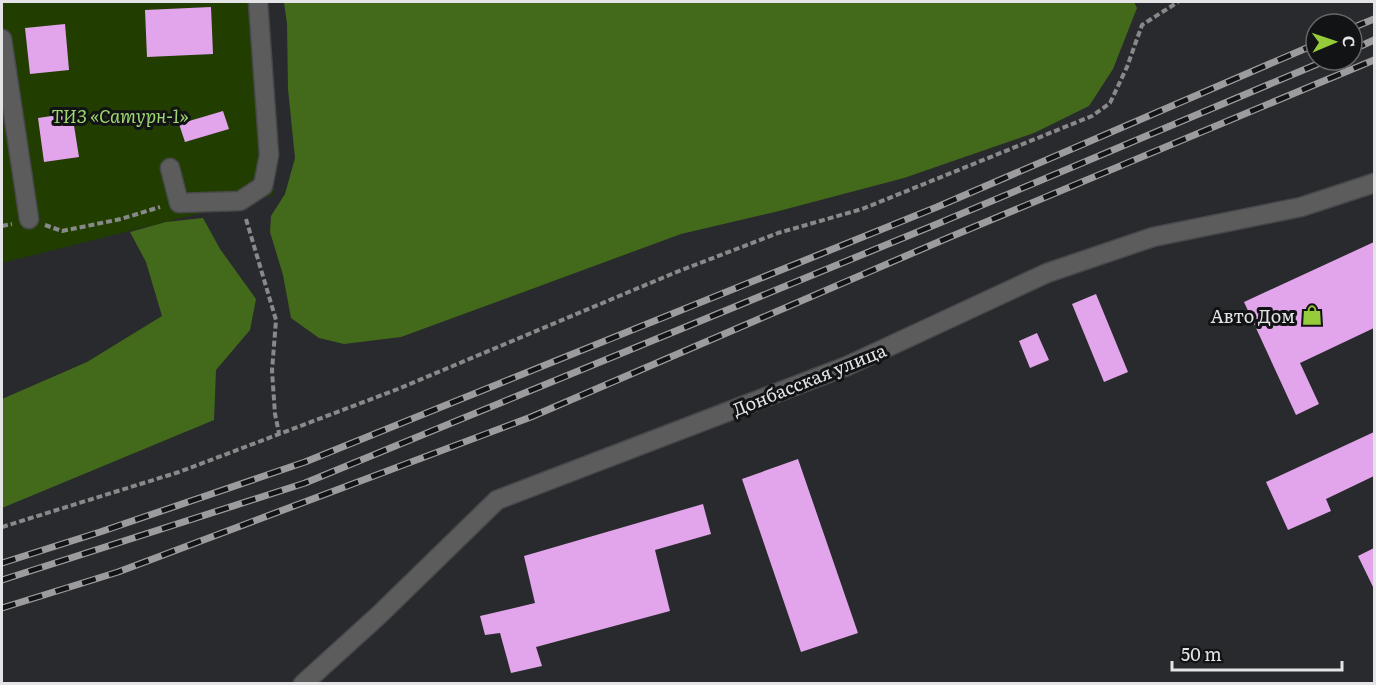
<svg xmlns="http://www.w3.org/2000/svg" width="1376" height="685" font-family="Literata,serif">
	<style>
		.green { fill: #213e00 }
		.forest { fill: #436a1a }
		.building { fill: #e2a5eb }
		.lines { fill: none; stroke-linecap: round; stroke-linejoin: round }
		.minor-casing { stroke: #47484b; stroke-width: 21 }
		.path { stroke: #88898b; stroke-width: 4; stroke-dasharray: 6 3; stroke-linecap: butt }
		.minor { stroke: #5d5c5c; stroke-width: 18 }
		.rail-casing { stroke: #9c9c9e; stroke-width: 7 }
		.rail { stroke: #121314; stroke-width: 4.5; stroke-dasharray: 14; stroke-linecap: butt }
		.labels { text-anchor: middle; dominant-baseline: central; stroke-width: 6; stroke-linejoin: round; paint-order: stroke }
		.park-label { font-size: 18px; font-style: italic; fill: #9fd66f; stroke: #121314 }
		.poi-label { font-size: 18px; fill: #e4e4e6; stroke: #121314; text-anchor: end }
		.street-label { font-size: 18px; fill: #e4e4e6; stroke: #121314 }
	</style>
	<rect width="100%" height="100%" fill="#292a2d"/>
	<path class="green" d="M2,2h266l5,193 -271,68z"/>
	<path class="forest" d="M284,2h850l3,6 -24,61 -24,37 -55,27 -130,45 -129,34 -94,22 -280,103 -57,7 -25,-6 -28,-20 -8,-43 -13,-43 1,-16 14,-22 10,-36 -7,-69 -1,-65z
		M203,218l17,31 36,50 -6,31 -34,40 -2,50 -212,88v-109l85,-37 75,-46 -16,-54 -16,-30 36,-10z"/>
	<path class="building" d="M211,7l2,47 -66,3 -2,-47z
		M65,24l4,46 -39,4 -5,-46z
		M223,111l6,18 -44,13 -6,-18z
		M72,113l7,44 -35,5 -6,-44z
		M1374,242v86l-74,35 19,41 -23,11 -52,-113z
		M1096,294l32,78 -24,10 -32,-78z
		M1037,333l12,27 -19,8 -11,-27z
		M1374,432v44l-48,23 5,12 -43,19 -22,-48z
		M798,459l60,174 -57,19 -59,-173z
		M703,504l8,30 -56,16 15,61 -134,36 6,19 -31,7 -11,-40 -15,2 -5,-19 55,-13 -11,-47z
		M1374,548v41l-16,-33z"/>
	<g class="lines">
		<g class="minor-casing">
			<path id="minor" d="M2,39l27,180
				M170,168l9,35 61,-2 23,-15 6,-31 -11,-153
				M303,684l76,-69 118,-115 350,-134 200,-93 106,-36 148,-30 73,-24"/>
		</g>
		<path class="path" d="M246,219l30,101 -4,51 3,43 4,19
			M45,225l17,6 59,-12 39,-12
			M2,226l10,-2
			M2,527l177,-55 219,-83 276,-116 104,-40 84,-24 230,-93 18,-13 17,-36 15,-42 36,-23"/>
		<use href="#minor" class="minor"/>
		<g class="rail-casing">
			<path id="rail" d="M1352,28l22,-9
				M1352,50l22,-10
				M2,563l98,-31 205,-70 632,-255 379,-163
				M2,580l303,-97 632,-259 390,-164
				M2,608l116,-36 413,-155 419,-180 424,-177"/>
		</g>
		<use href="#rail" class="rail"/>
	</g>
	<defs>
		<g id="shop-bare" transform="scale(1.62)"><path d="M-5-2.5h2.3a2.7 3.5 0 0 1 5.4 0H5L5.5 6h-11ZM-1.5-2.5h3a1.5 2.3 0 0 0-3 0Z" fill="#96cc3a" stroke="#121314" stroke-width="2.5" paint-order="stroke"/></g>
	</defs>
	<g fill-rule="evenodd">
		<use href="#shop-bare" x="1312" y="315"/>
	</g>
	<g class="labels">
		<g class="park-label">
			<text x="120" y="115">ТИЗ «Сатурн-1»</text>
		</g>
		<g class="poi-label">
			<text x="1295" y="315">Авто Дом</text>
		</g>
		<g class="street-label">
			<text transform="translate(809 379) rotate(-22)">Донбасская улица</text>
		</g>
	</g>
	<rect width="1376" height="685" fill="none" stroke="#e4e4e6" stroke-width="6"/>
	<g transform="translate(1334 42) rotate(88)"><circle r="28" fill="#121314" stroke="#666768" stroke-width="1.5"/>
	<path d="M0-4.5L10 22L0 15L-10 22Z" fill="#96cc3a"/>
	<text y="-9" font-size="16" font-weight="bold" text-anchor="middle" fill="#e4e4e6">С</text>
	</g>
	<path d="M1172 661v9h170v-9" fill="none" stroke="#e4e4e6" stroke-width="3"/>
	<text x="1181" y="661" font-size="18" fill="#e4e4e6" stroke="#121314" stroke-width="4.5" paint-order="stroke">50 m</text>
</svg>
